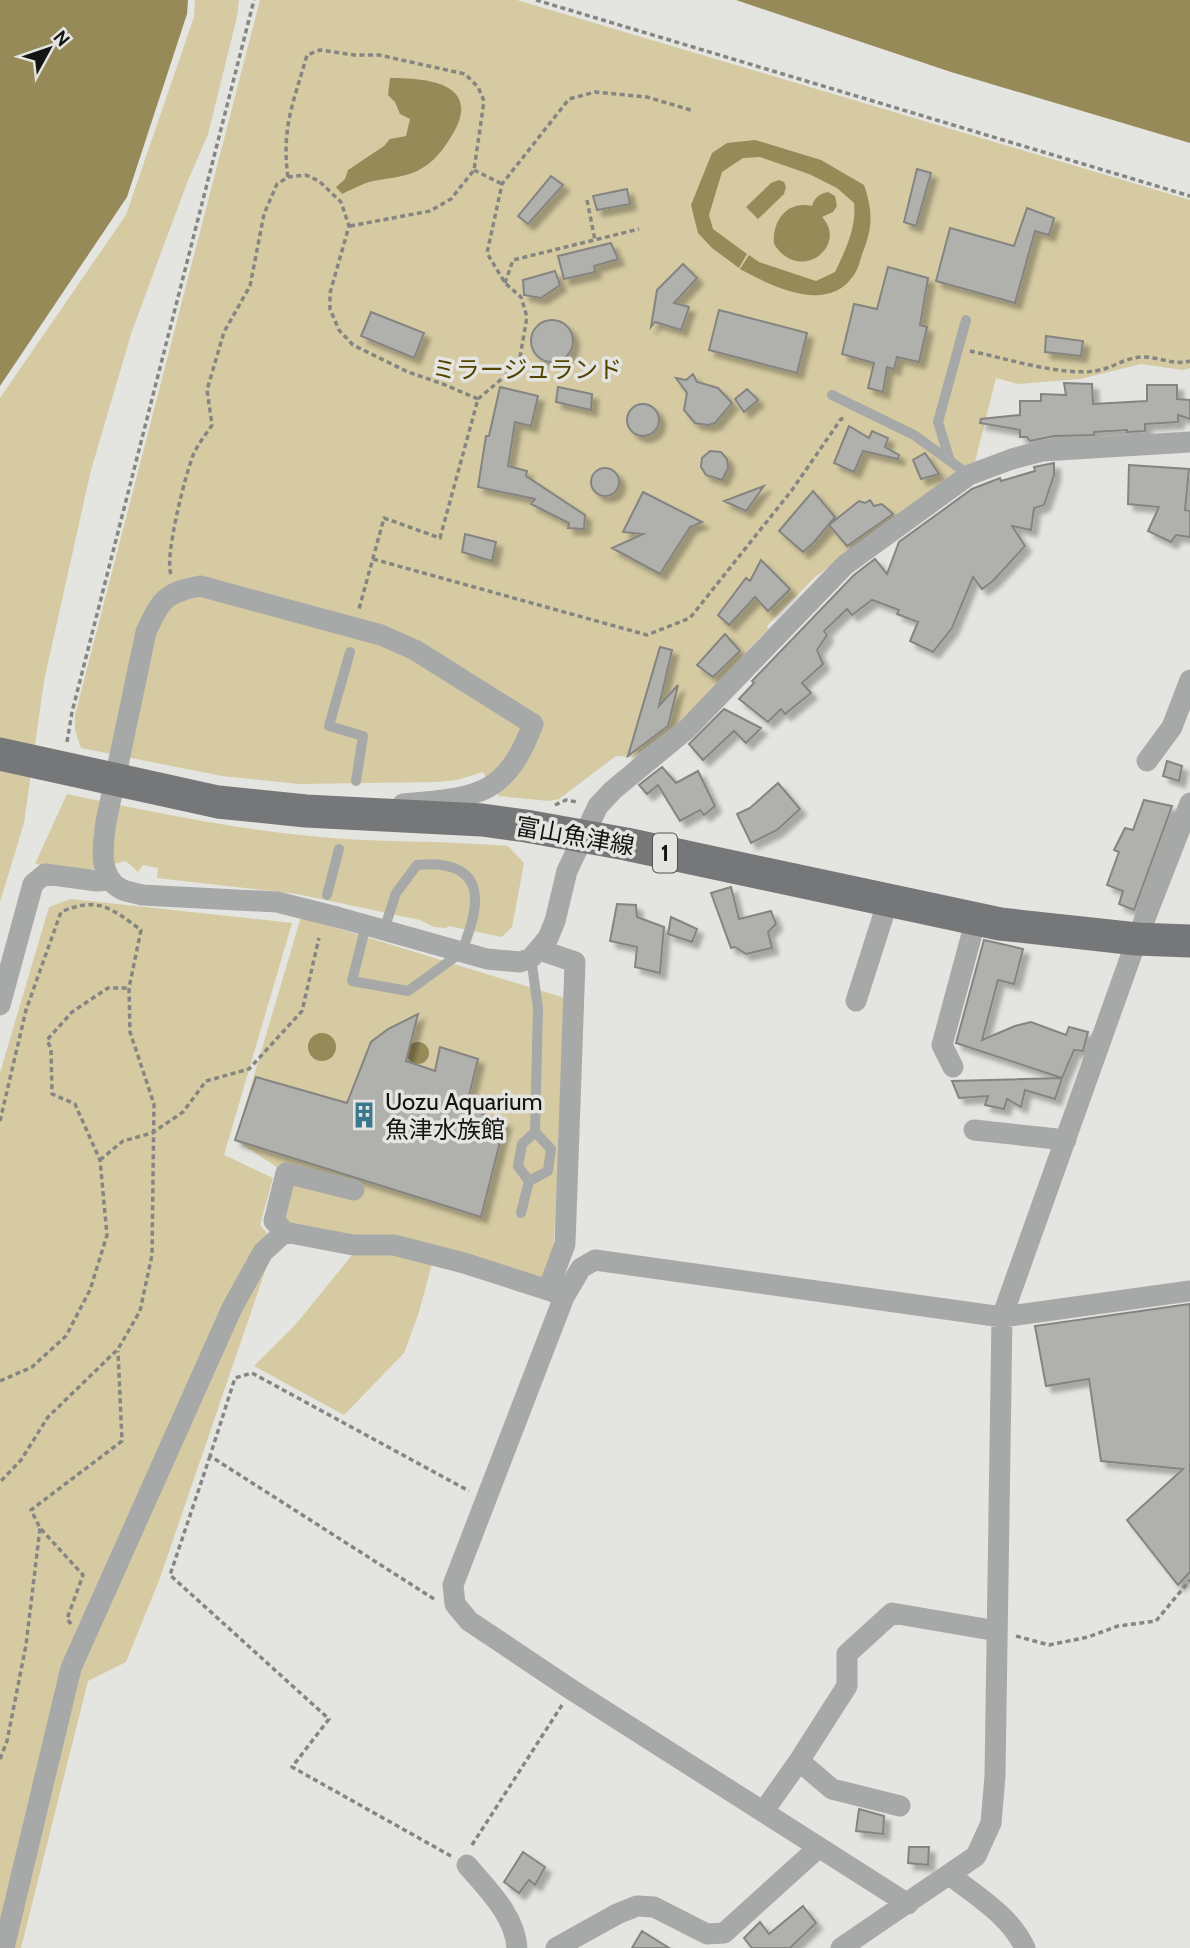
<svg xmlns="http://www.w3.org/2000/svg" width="1190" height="1948" font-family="Cabin,'Noto Sans JP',sans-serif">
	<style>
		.green { fill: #d5caa1 }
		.water { fill: #978a59 }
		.building { fill: #b0b0ad; stroke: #848481; stroke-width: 2; filter: url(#shadow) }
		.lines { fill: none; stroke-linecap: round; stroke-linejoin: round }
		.path { stroke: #858582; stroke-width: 3.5; stroke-dasharray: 5 3.5; stroke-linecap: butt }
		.lane { stroke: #a7a9a9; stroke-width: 10 }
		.street { stroke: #a7a9a9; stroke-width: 21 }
		.primary { stroke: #757778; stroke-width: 33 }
		.labels { text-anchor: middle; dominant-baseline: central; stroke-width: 7; stroke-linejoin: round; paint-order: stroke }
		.shield { fill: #e4e4e0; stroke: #525250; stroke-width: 2 }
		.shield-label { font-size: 23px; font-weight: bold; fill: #141413 }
		.park-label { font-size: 24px; fill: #524301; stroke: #e4e4e0 }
		.street-label { font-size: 24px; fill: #141413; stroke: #e4e4e0 }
		.poi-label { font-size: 24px; fill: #141413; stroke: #e4e4e0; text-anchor: start }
	</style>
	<defs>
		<filter id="shadow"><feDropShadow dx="6" dy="6" stdDeviation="2" flood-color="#0004"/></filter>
	</defs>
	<rect width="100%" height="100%" fill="#e4e4e0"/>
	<path class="green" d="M195,0h44l-2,17 -29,117 -21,49 -55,148 -41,139 -47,211 -20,142 -24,79v-504l126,-183 68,-198z
		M260,0h257l673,200v168l-7,2 -42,-6 -61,15 -62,5 -22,-6 -22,88 -41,24 -118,87 -48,49 1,3 -70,74 -20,20 -45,34 -17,-1 -57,43 -10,2 -50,-5 -16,-24 -26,8 -21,2 -137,2 -77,-8 -141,-28 -6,-18v-15z
		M67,794c80,17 161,34 243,42 65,7 132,4 198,10l16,17 -12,64 -10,10 -53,-11 -3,2 -12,-1 -14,-7 -123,-26 -140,-16 1,-10 -15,-3 -5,7 -12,-11 -44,11 -47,-8z
		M71,899l221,24 -68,232 49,23 -13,47 15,17 -115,336 -34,84 -38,19 -67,267h-21v-875l49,-166z
		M301,917l267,82 -17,292 -113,-37 -153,-22 1,-59 -51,-33z
		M392,1251l41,9 -14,52 -15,41 -60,62 -90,-49 42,-42 57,-70z"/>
	<path class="water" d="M0,0h188l-1,14 -60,183 -127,189z
		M736,0h454v143l-239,-71z
		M390,78c34,0 90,4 65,52 -8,14 -17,28 -31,37 -18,12 -38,10 -58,16 -8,3 -16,7 -24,11l-6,-7 9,-8 3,-9 36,-24 6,-7 16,-3 4,-17 -10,-5 -5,-12 -7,-7z
		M755,140l66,20 43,25c9,26 9,43 -2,69 -2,7 -4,15 -8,21 -27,40 -82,11 -114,-6l9,-14 10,7 57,19 19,-9c10,-21 22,-45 19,-69l-17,-15 -28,-14 -49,-17 -17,1 -21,14 -13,43 4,14 34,25 -8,14 -27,-20 -14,-15 -7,-28 21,-52 15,-10z
		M779,180l5,2 2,5 -2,7 -26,25 -12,-12 25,-24z
		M828,192l7,4 2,10 -4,6 -11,5c27,28 -22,68 -48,27 -2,-23 13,-44 38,-38 3,-9 7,-12 16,-14z
		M308 1047a14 14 0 1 1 28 0a14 14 0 1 1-28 0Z
		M407 1053a11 11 0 1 1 22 0a11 11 0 1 1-22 0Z"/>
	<path class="building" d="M917,169l14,4 -15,53 -12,-4z
		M551,176l12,9 -35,39 -10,-8z
		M627,189l3,15 -33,6 -4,-14z
		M1027,208l27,10 -5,17 -14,-4 -20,72 -79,-22 14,-53 64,18z
		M611,243l7,16 -24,7 1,6 -31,7 -6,-23z
		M683,264l14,14 -23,25 15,4 -8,23 -26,-8 -4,5 6,-37z
		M888,267l40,11 -8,47 7,2 -8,35 -22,-5 -3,12 -7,-2 -4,25 -15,-4 6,-25 -32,-9 12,-50 23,5z
		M555,271l5,14 -19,13 -17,-3 -1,-15z
		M719,310l88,23 -10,40 -88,-23z
		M371,312l53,21 -10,25 -53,-22z
		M531 341a21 21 0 1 1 42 0a21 21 0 1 1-42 0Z
		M1046,336l37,5 -2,15 -36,-4z
		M693,374l4,8 21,6 14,15 -17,20 -7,2 -13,-2 -11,-13 3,-17 -11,-15 10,2z
		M1064,383l28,1 1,20 54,-3v-16h30v14l13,1v19l-12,-4v7l-33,2v7l-18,1v-2l-33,2v3l-40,1 -24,5 -3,-4h-7v-7l-40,-7 1,-4 39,-4v-14h21v-7l25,1z
		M500,387l38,9 -7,30 -16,-4 -7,44 19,5 -1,5 59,39 -1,14 -16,-1 1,-5 -38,-19 4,-5 -57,-12 8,-51h3z
		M558,387l34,7 -1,16 -35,-8z
		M747,389l11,11 -14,12 -9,-13z
		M627 420a16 16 0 1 1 32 0a16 16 0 1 1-32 0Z
		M849,426l20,12 3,-7 16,7 -3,9 14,8 -1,4 -35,-8 -9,21 -20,-9z
		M710,451l11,1 6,7 1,9 -6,12 -16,-5 -5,-8 1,-9z
		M925,453l14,21 -18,5 -8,-19z
		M1054,463v12l-10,30 -10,3 -3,22 -19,-4 13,20 -32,35 -11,8 -9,-12 -21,51 -19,24 -23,-11 8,-19 -21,-8 2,-4 -27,-10 -20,15 -5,-6 -23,22 3,4 -10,15 6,14 -21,19 9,10 -26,21 -4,-5 -13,13 -29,-23 15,-16 -2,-2 102,-106 21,-16 12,15 12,-32 73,-53 28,-11 1,3 34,-10 -1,-4z
		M1129,465l60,4 -4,41 5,1v26l-14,-2 -5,7 -23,-11 11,-24 -31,-3z
		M591 482a14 14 0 1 1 28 0a14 14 0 1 1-28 0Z
		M764,486l-18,25 -22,-10z
		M813,491l22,26 -21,25 -11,10 -24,-21z
		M643,492l59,30 -12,5 -30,47 -48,-26 31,-14 -20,-2z
		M870,500l4,6 8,-2 11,10 -46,32 -18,-21 30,-24 6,2z
		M465,534l31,8 -4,19 -30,-9z
		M761,560l29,29 -22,22 -13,-14 -26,28 -11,-10 28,-37 4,3z
		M725,634l15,17 -27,26 -16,-12z
		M660,647l12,3 -13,56 19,-21 -10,41 -40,30z
		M724,709l37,19 -15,15 -12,-12 -31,29 -14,-16z
		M1167,761l15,5 -3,15 -16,-5z
		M662,767l14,16 22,-12 17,35 -11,9 -4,-5 -20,11 -22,-36 -11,9 -8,-9z
		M778,783l22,26 -23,21 -26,13 -14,-29 13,-6z
		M1144,800l28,6 -38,104 -15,-6 4,-13 -16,-6 12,-33 -5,-2 11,-22 8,2z
		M731,887l8,32 32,-8 5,13 -8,8 4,16 -26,6 -11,-7 -4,1 -20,-55z
		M617,904l19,1 1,12 27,10 -4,46 -25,-6 2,-20 -27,-6z
		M671,917l26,12 -5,13 -24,-8z
		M984,940l39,9 -9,35 -16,-4 -16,60 33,-14 16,-4 35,13 3,-8 19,5 -5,19 -9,-1 -12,28 -106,-35z
		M418,1014l-12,47 29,10 5,-24 38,12 -12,49 39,14 -24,95 -246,-77 21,-63 91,26 24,-61 17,-13z
		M1062,1078l-7,21 -30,-9 -4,17 -14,-8 -3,10 -19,-4 3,-9 -29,2 -7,-17z
		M1190,1304v268l-12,13 -51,-65 56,-51 -82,-8 -12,-82 -43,7 -11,-60z
		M859,1809l25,7 -1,18 -27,-3z
		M909,1847h20l-1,18 -20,-2z
		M523,1852l22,15 -10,18 -6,-5 -10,13 -15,-11z
		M803,1906l13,17 -26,25h-38l-8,-10 16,-16 9,12z
		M642,1931l27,17h-37z"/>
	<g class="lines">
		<path class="path" d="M536,0l654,196
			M474,170l28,14
			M288,177c-7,-49 6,-76 19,-122l13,-5 34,5h25l86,19 13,13 6,14 -10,69 -23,29 -21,12 -80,15
			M587,200l8,40
			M505,283l8,-23 126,-31
			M970,351c35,7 90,25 125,20 16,-2 29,-13 46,-14 17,-1 32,9 49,4
			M478,399l27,-23 15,-19 7,-40 -6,-20 -16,-14 -18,-30 15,-69 67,-85 26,-7 52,5 47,14
			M373,559l274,76 43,-17 102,-128 49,-71 5,-1
			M171,574c-7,-16 15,-103 23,-121 5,-10 12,-19 18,-28l-5,-35 17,-58 26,-46 14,-72 13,-30 11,-7 18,-2 13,6 22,21 8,24 -19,67v16l9,21 14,15 55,27 35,12 35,15 -38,139 -56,-20 -25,91
			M67,742l5,-30 182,-712
			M555,805l11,-5 11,2
			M0,1121l26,-111 35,-98c37,-16 50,-4 80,18l-12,58 1,44 24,72 -2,151 -12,56 -22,38 -70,68 -27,43 -21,22
			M100,1160l23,-19 29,-8 31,-21 23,-31 43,-12 53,-58 17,-73
			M0,1381l32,-14 34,-31 24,-46 17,-55 -7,-75 -25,-56 -23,-10 -1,-45 -4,-9 25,-28 36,-24h21
			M210,1456l-40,119 159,144 -37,48 159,89
			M434,1599l-224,-143 25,-78 17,-5 217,118
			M71,1624l-4,-5 16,-44 -43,-47 -9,-18 91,-69 -4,-90
			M1016,1636l33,9 39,-8 30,-11 38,-5 34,-41
			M0,1759l7,-18 19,-96 14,-117
			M472,1845l90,-140"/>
		<path class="lane" d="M966,320l-28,102 12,39 19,14
			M832,395l82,40 36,26
			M350,652l-21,74 34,10 -7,45
			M327,895l12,-46
			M366,925l-14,56 56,10 54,-39c5,-16 14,-36 13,-54 -1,-32 -33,-36 -58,-33l-21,28 -12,37
			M531,958l7,50 -3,124 -13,12 -4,22 11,15 19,-10 3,-22 -16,-17
			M521,1213l8,-32"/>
		<path class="street" d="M1147,761l25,-34 18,-47
			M403,804c73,-7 102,-6 130,-80l-118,-74 -34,-15 -181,-49c-36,7 -39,14 -54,46l-40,190c-3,22 -9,54 15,67 6,3 15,4 21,6l135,7 60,15 150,42 33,3 11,-4 17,-20 7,-17 12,-50 31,-65 15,-16 74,-61 158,-164 124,-90 43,-16 30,-8 148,-9
			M856,1001l32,-100
			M0,1005l33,-121 12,-10 52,7 14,-1
			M953,1067l-11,-22 34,-126
			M974,1130l92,10
			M285,1232l-11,-11 12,-48 68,17
			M553,1292l11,5 17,-29 14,-8 407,57 188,-26
			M564,1297l-111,288 2,19 14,17 103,69 336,214
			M799,1761l48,-75v-32l45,-41 105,18
			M763,1812l36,-51 33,28 68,17
			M467,1865c20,24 48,50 50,83
			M951,1876c27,21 59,40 74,72
			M4,1948l67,-280 161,-360 31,-56 22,-20 68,13h41l70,18 87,28v-9l14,-38 10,-282 -35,-12
			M556,1948l61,-34 20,-8 17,1 53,27 17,-1 94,-85
			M841,1948l135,-92 15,-33 4,-47 7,-459 135,-378 53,-136"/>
		<path class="primary" d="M0,754l218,48 88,9 176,9 44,6 100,18 374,80 137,15 53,2"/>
	</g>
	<defs>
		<g id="building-bare" transform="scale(2.1)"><path d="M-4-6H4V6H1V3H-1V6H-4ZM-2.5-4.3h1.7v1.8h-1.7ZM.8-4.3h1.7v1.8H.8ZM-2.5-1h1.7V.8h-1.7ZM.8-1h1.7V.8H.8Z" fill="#39778d" stroke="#e4e4e0" stroke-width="2.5" paint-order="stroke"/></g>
	</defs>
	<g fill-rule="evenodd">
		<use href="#building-bare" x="364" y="1115"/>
	</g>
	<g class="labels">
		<rect class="shield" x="653" y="833.5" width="24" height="39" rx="5"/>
		<g class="shield-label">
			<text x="665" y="853">1</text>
		</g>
		<g class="park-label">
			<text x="527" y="369">ミラージュランド</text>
		</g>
		<g class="street-label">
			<text transform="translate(575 836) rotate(10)">富山魚津線</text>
		</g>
		<g class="poi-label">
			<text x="385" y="1101">Uozu Aquarium<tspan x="385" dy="28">魚津水族館</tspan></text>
		</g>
	</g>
	<g transform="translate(49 49) rotate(50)" stroke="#e4e4e0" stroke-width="5" paint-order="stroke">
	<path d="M0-5L12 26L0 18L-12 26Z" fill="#141413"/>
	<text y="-10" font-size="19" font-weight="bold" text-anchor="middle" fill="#141413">N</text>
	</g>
</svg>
